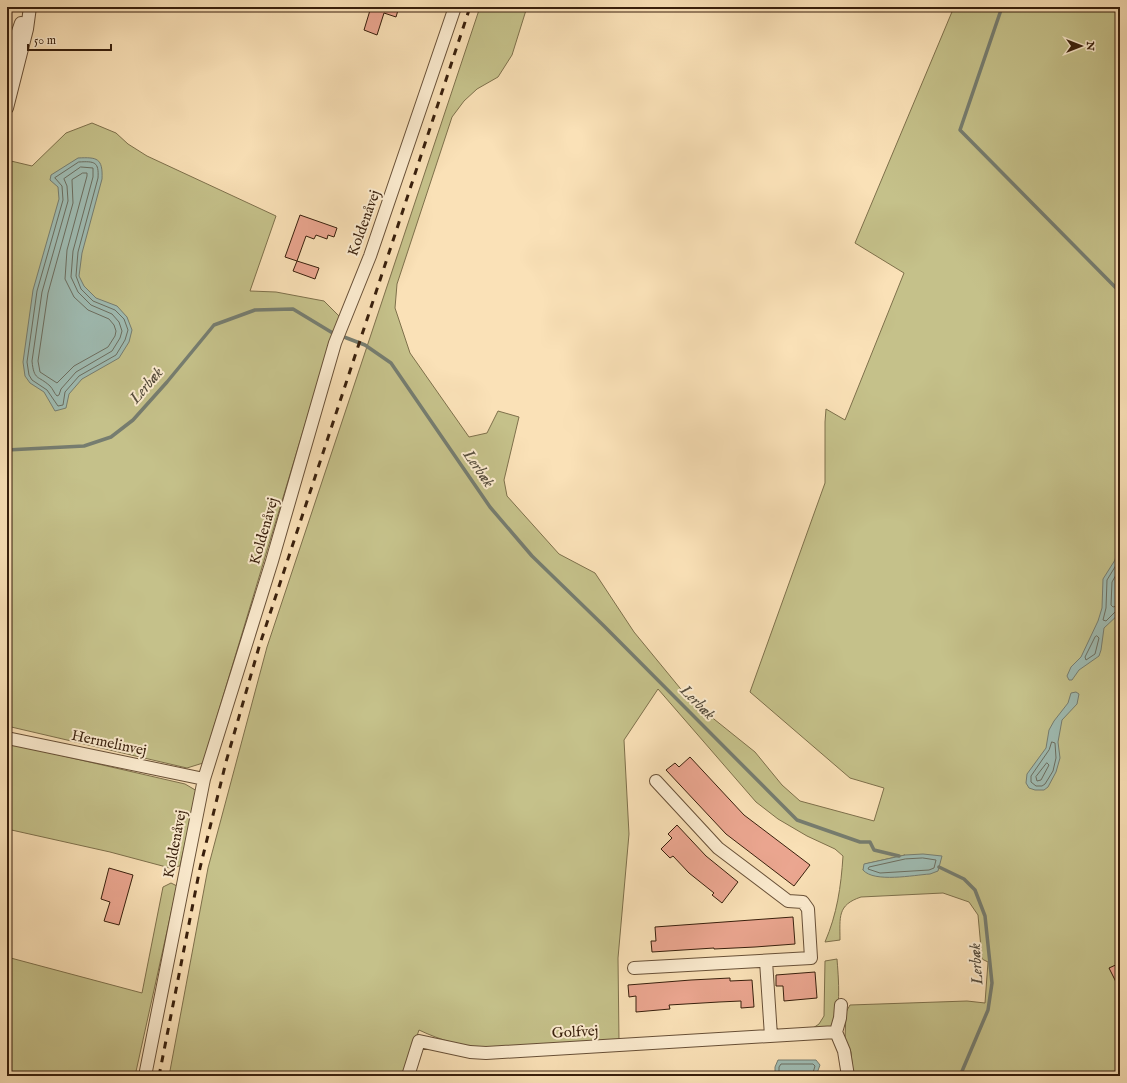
<svg xmlns="http://www.w3.org/2000/svg" width="1127" height="1083" font-family="'IM FELL English',serif">
	<style>
		.green { fill: #c5c18a; stroke: #7e704b; fill-rule: evenodd }
		.water { fill: #9fbcb3; stroke: #767d70 }
		.lines { fill: none; stroke-linecap: round; stroke-linejoin: round }
		.shore { stroke: #6c6e60; stroke-width: 1 }
		.stream { stroke: #767d70; stroke-width: 3.5 }
		.building { fill: #eba690; stroke: #381f0c }
		.street-casing { stroke: #685037; stroke-width: 14 }
		.street { stroke: #fcecd0; stroke-width: 12 }
		.rail { stroke: #381f0c; stroke-width: 3; stroke-dasharray: 7 7; stroke-linecap: butt }
		.labels { text-anchor: middle; dominant-baseline: central; stroke-width: 4; stroke-linejoin: round; paint-order: stroke }
		.street-label { font-size: 15px; fill: #381f0c; stroke: #fcecd0 }
		.water-label { font-size: 16px; font-style: italic; fill: #574e3e; stroke: #fcecd0 }
	</style>
	<rect width="100%" height="100%" fill="#fae1b7"/>
	<filter id="stains"><feTurbulence type="fractalNoise" baseFrequency=".005" numOctaves="4"/><feColorMatrix values="0 0 0 0 .2 0 0 0 0 .09 0 0 0 0 .02 0 0 0 .5 -.17"/></filter>
	<radialGradient id="worn" r=".72"><stop offset=".6" stop-color="#630" stop-opacity="0"/><stop offset="1" stop-color="#630" stop-opacity=".3"/></radialGradient>
	<path class="green" d="M480,7h47l-15,48 -14,22 -21,12 -13,12 -12,16 -55,167 -2,24 15,45 59,84 18,-4 11,-22 21,6 -15,63 3,16 52,58 36,19 39,59 55,67 66,53 27,33 18,16 74,20 10,-33 -34,-10 -100,-86 75,-209v-61l1,-13 19,11 59,-147 -49,-30 99,-236h158l8,3v1066h-267l-2,-24 -6,-13 1,-27 4,-7 117,-4 18,2 3,-41 -6,-3 -4,-44 -9,-13 -26,-9 -82,4c-24,8 -21,20 -21,43l-15,2c12,-28 16,-55 18,-86l-8,-7 -28,-13 -29,-17 -22,-17 -98,-113 -34,51 5,94 -11,124 1,82 -132,8c-24,-1 -47,-8 -68,-18l-16,46h-234l39,-208 59,-221zM905,855l-42,15 2,-6z
		M92,123l24,10 12,11 19,12 129,60 -26,75 26,1 48,9 16,16 -11,28 -126,418 -16,5 -180,-42v-546l4,-19 21,5 34,-33z
		M7,743l178,41 12,7 -17,75 -10,2 -60,-16 -103,-23z
		M171,883l6,3 -42,190h-128v-119l135,36 21,-106z
		M837,959c1,14 6,63 -8,69 -5,2 -13,1 -19,2l9,-6 5,-8 1,-55z"/>
	<path class="water" d="M78,158c19,-1 25,0 24,21l-20,74 -3,23 5,10 12,12 21,8 10,11 5,13 -3,12 -10,16 -37,21 -13,15 -3,14 -11,3 -11,-19 -14,-9 -5,-7 -2,-14 10,-72 26,-91 -1,-12 -8,-7 1,-5z
		M1120,540v73l-16,15 -3,22 -2,6 -20,14 -7,10h-3l-2,-4 4,-9 10,-10 17,-36 4,-13 1,-29 12,-19z
		M1076,692l3,2 -2,10 -15,16 -4,22 2,16 -4,14 -8,15 -4,3h-9l-6,-2 -3,-5 1,-9 19,-26 3,-18 5,-9 14,-18 3,-10z
		M923,854l19,2 -4,15 -8,3c-16,1 -56,9 -67,-4l1,-6 41,-9z
		M778,1060h38l4,5 -4,11h-41v-9z"/>
	<g class="lines">
		<path class="shore" d="M79,162c16,-1 20,0 19,16l-20,74 -2,24 5,13 12,12 22,9 9,9 4,11 -3,10 -9,15 -37,21 -14,16 -2,13 -5,1 -11,-16 -15,-10 -3,-5 -2,-13 10,-71 26,-91 -1,-14 -7,-8z
			M81,167l12,1v9l-20,74 -2,26 7,15 13,13 21,9 7,8 3,9 -2,7 -8,13 -36,21 -15,17 -2,6 -2,1c-3,-3 -4,-7 -7,-10 -12,-11 -16,-5 -18,-25l10,-69 26,-91 -1,-15 -3,-7z
			M83,173h4v3l-20,74 -2,29 9,18 14,13 21,9 5,6 2,6 -1,5 -7,11 -34,19 -17,17 -17,-11 -2,-11 10,-68 25,-90 -1,-23z
			M1120,555l-2,7 -11,18 -1,28 -3,12 3,1 10,-10 4,-1
			M1120,568l-8,14 -1,23 2,2 7,-2
			M1097,636l2,2 -4,16 -9,6 -1,-3 10,-20z
			M1052,742l3,1 1,15 -3,13 -8,13 -3,2h-6l-5,-4v-6l18,-26z
			M1047,763l2,2 -8,15 -4,1 -1,-4z
			M923,858l13,2 -2,8 -5,2 -49,3 -12,-4 1,-2 36,-8z
			M779,1076v-9l2,-3h32l2,2 -3,10"/>
		<path class="stream" d="M1002,7l-42,123 160,162
			M7,450l77,-4 27,-9 22,-17 34,-38 47,-57 41,-15 38,-1 38,23 34,13 26,18 99,144 42,49 72,70 193,194 63,22h10l4,8 25,6
			M939,867l25,12 11,11 10,26 7,67 -4,27 -28,66"/>
	</g>
	<path class="building" d="M371,7h28l-3,10 -12,-4 -7,22 -13,-5z
		M300,215l37,13 -3,9 -6,-2 -1,4 -11,-4 -2,4 -8,-3 -9,25 -12,-4z
		M297,261l22,7 -4,11 -22,-8z
		M690,757l54,58 66,50 -16,21 -68,-52 -60,-64 9,-7 4,4z
		M677,825l29,31 32,26 -16,21 -10,-8 2,-2 -25,-20 -16,-17 -3,2 -9,-9 11,-11 -4,-4z
		M109,868l24,7 -14,50 -15,-4 6,-19 -9,-3z
		M793,917l2,27 -40,3 -41,2v-1l-62,4 -1,-11h5l-1,-14z
		M1120,963v27l-11,-22z
		M815,972l2,26 -33,3 -1,-15h-7v-11z
		M730,978v3l22,-1 2,27 -13,1v-7l-22,1 -50,3 1,4 -34,3v-16l-7,1 -1,-12 63,-5z"/>
	<g class="lines">
		<g class="street-casing">
			<path id="street" d="M7,63l14,-40
				M7,108l20,-79 3,-22
				M7,738l197,41
				M766,961l5,75
				M634,968l177,-10 -3,-49 -5,-7 -15,-1 -70,-53 -62,-67
				M836,1032l8,19 4,25
				M145,1076l59,-297 68,-218 63,-218 35,-87 85,-249
				M408,1076l11,-35 51,11 16,1 350,-21 4,-14 1,-13"/>
		</g>
		<use href="#street" class="street"/>
		<path class="rail" d="M159,1076l41,-208 26,-106 33,-115 211,-640"/>
	</g>
	<g class="labels">
		<g class="street-label">
			<text transform="translate(364 223) rotate(-70)">Koldenåvej</text>
			<text transform="translate(264 531) rotate(-74)">Koldenåvej</text>
			<text transform="translate(109 743) rotate(12)">Hermelinvej</text>
			<text transform="translate(175 844) rotate(-79)">Koldenåvej</text>
			<text transform="translate(575 1032) rotate(-3)">Golfvej</text>
		</g>
		<g class="water-label">
			<text transform="translate(147 386) rotate(-50)">Lerbæk</text>
			<text transform="translate(478 469) rotate(55)">Lerbæk</text>
			<text transform="translate(697 703) rotate(45)">Lerbæk</text>
			<text transform="translate(977 964) rotate(-94)">Lerbæk</text>
		</g>
	</g>
	<rect width="1127" height="1083" fill="none" stroke="#fae1b7" stroke-width="24"/>
	<rect x="8" y="8" width="1111" height="1067" fill="none" stroke="#381f0c" stroke-width="2"/>
	<rect x="12" y="12" width="1103" height="1059" fill="none" stroke="#381f0c"/>
	<g transform="translate(1081 46) rotate(90)" stroke="#fcecd0" stroke-width="3" paint-order="stroke">
	<path d="M0-3L7 15L0 10L-7 15Z" fill="#381f0c"/>
	<text y="-6" font-size="11" font-weight="bold" text-anchor="middle" fill="#381f0c">N</text>
	</g>
	<path d="M28 44v6h83v-6" fill="none" stroke="#381f0c" stroke-width="2"/>
	<text x="34" y="44" font-size="12" fill="#381f0c" stroke="#fcecd0" stroke-width="3" paint-order="stroke">50 m</text>
	<rect width="100%" height="100%" filter="url(#stains)"/>
	<rect width="100%" height="100%" fill="url(#worn)"/>
</svg>
